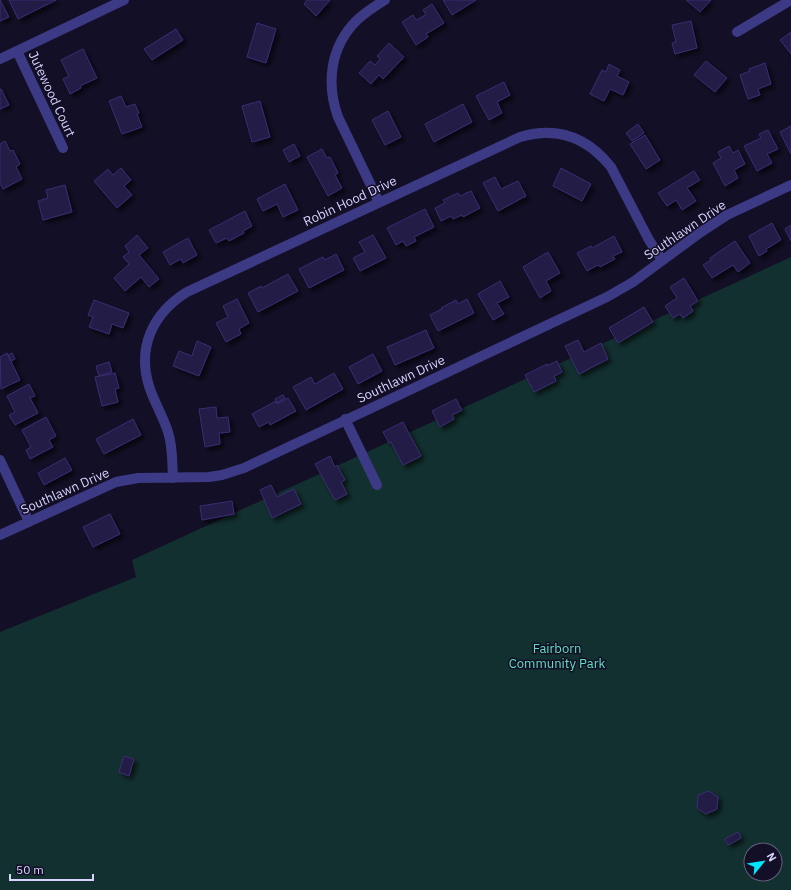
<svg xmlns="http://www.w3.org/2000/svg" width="791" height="890" font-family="'IBM Plex Sans',sans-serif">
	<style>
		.green { fill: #12302f; fill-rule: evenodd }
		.building { fill: #241b47; stroke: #3b2d73; filter: url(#shadow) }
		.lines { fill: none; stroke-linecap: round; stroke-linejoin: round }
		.street { stroke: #3d3a85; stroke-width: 10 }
		.labels { text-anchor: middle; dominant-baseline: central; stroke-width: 3; stroke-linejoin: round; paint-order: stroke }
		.street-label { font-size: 13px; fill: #d9d4ff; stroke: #130f26 }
		.park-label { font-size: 13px; fill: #5fe0c0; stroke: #130f26 }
	</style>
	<defs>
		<filter id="shadow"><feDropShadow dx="3.5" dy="3.5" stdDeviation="2" flood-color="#0009"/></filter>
	</defs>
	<rect width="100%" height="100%" fill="#130f26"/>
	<path class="green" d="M791,257v633h-791v-258l136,-55 -4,-17zM751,850h24v24h-24z"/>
	<path class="building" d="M0,0l9,17 -9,4z
		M9,0h47l-38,19z
		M307,0h23l-14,16 -12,-12z
		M443,0h33l-24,15z
		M686,0h25l-11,12z
		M432,4l12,19 -18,11 2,3 -12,8 -14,-23 11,-7 3,5 10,-5 -3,-5z
		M691,21l6,27 -22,6 -3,-11 4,-1 -4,-17z
		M257,23l19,6 -10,34 -19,-6z
		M176,29l7,11 -31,20 -8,-11z
		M791,32v22l-11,-14z
		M389,43l15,14 -21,22 -4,-4 -8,9 -12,-11 11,-12 5,4 5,-6 -3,-3z
		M83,49l14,29 -17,8 1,2 -11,6 -7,-15 6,-3 -8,-16z
		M706,61l21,17 -12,14 -21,-17z
		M765,63l6,21 -13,5 2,6 -12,4 -8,-24 10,-4 -1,-2z
		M609,64l11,6 -3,6 12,6 -6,13 -13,-6 -6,12 -14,-7 12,-24 4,2z
		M504,82l6,13 -13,7 5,11 -13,7 -13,-24z
		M0,89h1l8,16 -9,4z
		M121,96l5,11 9,-3 4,9 -2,1 5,13 -20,7 -13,-33z
		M260,101l10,36 -18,5 -10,-36z
		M463,104l9,18 -38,20 -9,-18z
		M388,111l13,26 -16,8 -13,-25z
		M638,124l6,9 -12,8 -6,-8z
		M791,126v28l-11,-22z
		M768,130l10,19 -11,5 5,9 -15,8 -13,-25 17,-8 -2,-4z
		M645,135l15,25 -14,9 -16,-25z
		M5,141l5,10 3,-1 7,14 -4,3 6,12 -19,10 -3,-6v-39z
		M294,144l6,12 -11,6 -6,-12z
		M729,146l4,7 5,-3 7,14 -11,6 4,8 -13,8 -12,-23 8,-5 -3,-6z
		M322,149l5,9 3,-1 8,16 -3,2 7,13 -14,8 -21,-39z
		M121,168l10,12 -7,6 8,9 -15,13 -23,-27 14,-12 5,6z
		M561,168l30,16 -9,17 -29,-15z
		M694,171l6,9 -13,8 9,13 -14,9 -6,-10 -9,6 -9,-13z
		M495,177l6,12 17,-8 8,15 -28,15 -15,-28z
		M285,184l13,26 -15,7 -6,-13 -14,7 -6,-12z
		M65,185l7,27 -29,8 -5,-19 10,-3 -2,-8z
		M471,191l9,17 -17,9 -1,-2 -9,4 -2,-3 -10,5 -6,-13 10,-5 -2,-3 15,-7 2,3z
		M425,209l9,18 -20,10 2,4 -10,5 -3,-5 -7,4 -9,-17z
		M245,211l7,15 -9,5 1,2 -15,8 -2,-3 -11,5 -7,-13z
		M772,223l9,17 -15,9 1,2 -8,5 -10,-20z
		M791,225v16l-6,-12z
		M137,235l11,13 -9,7 20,24 -10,8 -8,-10 -16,14 -11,-13 15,-14 -6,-7 6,-5 -4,-6z
		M373,235l13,23 -26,13 -7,-13 12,-6 -6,-10z
		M614,236l8,16 -9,4 2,3 -15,8 -2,-2 -11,6 -10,-18 14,-7 1,2z
		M188,238l9,17 -14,8 -2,-4 -11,6 -7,-13z
		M735,241l15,22 -12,9 -5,-7 -21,13 -9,-13 8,-5 -1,-2z
		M548,252l12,21 -14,8 5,10 -11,7 -17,-31z
		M336,254l8,16 -35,18 -10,-19 24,-12 2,3z
		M288,274l10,17 -40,21 -10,-19 13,-7 1,2z
		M684,278l14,23 -8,5 3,5 -10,7 -3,-4 -7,4 -8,-12 12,-8 -7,-11z
		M500,281l9,16 -12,6 7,11 -11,6 -15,-26z
		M237,299l12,24 -10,6 2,5 -15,8 -10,-19 12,-6 -5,-11z
		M467,299l7,14 -36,18 -8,-16 12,-6 -1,-1 15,-8 2,4z
		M94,300l35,13 -6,15 -11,-4 -3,10 -20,-7 4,-10 -5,-2z
		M644,307l9,15 -35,21 -9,-15z
		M426,330l8,18 -39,17 -8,-18z
		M578,340l6,12 17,-9 7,16 -29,15 -14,-28z
		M197,341l14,6 -12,29 -26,-10 6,-15 13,5z
		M7,353l13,27 -19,9 -1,-32z
		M12,353l3,6 -4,2 -3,-6z
		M373,354l9,17 -24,13 -9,-17z
		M557,361l5,11 -8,4 2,5 -22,11 -9,-17 22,-11v2z
		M109,362l3,10 -13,4 -3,-10z
		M115,373l4,15 -4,1 3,13 -16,4 -7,-29z
		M334,373l9,16 -37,21 -13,-23 18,-10 4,7z
		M29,384l6,12 -5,2 8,15 -23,12 -6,-10 6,-3 -8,-16z
		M283,395l2,3 -8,5 -2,-4z
		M288,398l8,13 -26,14 -1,-3 -10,5 -7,-13 24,-13 1,3z
		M456,399l6,11 -10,5 2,4 -14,8 -8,-16z
		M216,407l1,11 11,-1 2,15 -11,1 1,11 -15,3 -6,-38z
		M46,417l10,19 -7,4 4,7 -23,12 -4,-9 5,-3 -9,-17z
		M133,419l8,16 -37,19 -8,-15z
		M403,422l18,34 -18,9 -12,-23 -2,1 -6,-11z
		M330,456l5,11 2,-2 8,15 -4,2 6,12 -12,6 -20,-36z
		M65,458l7,12 -28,15 -6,-12z
		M271,485l6,12 17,-8 7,15 -29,14 -12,-28z
		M232,501l2,13 -32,6 -2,-14z
		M110,514l10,20 -27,13 -10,-20z
		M124,756l10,3 -5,17 -10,-4z
		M709,791l9,6 -1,12 -11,5 -9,-6 1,-13z
		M738,832l3,6 -13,7 -3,-6z"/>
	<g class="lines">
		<path class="street" d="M737,32l54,-32
			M17,51l46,97
			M0,59l124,-59
			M379,202l-41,-85c-12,-34 -8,-70 19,-97 9,-8 18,-14 28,-20
			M345,419l32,66
			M0,460l29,62
			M173,478c-1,-16 0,-31 -5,-46 -5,-16 -14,-30 -19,-46 -12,-39 4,-73 38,-94l333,-155c37,-11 67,0 91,30l38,73 13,20
			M0,535l116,-53 22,-4 71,-1 13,-2 22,-7 363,-171 26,-15 68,-50 26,-17 64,-30"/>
	</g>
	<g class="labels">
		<g class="street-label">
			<text transform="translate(52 94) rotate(65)">Jutewood Court</text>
			<text transform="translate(350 201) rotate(-25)">Robin Hood Drive</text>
			<text transform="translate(685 230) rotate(-34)">Southlawn Drive</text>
			<text transform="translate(401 379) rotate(-25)">Southlawn Drive</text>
			<text transform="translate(65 491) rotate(-24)">Southlawn Drive</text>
		</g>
		<g class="park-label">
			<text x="557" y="648">Fairborn<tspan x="557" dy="15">Community Park</tspan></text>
		</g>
	</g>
	<g transform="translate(763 862) rotate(60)"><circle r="19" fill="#130f26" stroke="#625e7d"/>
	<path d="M0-3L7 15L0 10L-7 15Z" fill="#00e5ff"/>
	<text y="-6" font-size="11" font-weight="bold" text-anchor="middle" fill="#d9d4ff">N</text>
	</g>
	<path d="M10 874v6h83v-6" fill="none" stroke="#d9d4ff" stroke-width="2"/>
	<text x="16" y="874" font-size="12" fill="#d9d4ff" stroke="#130f26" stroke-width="3" paint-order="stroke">50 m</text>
</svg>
